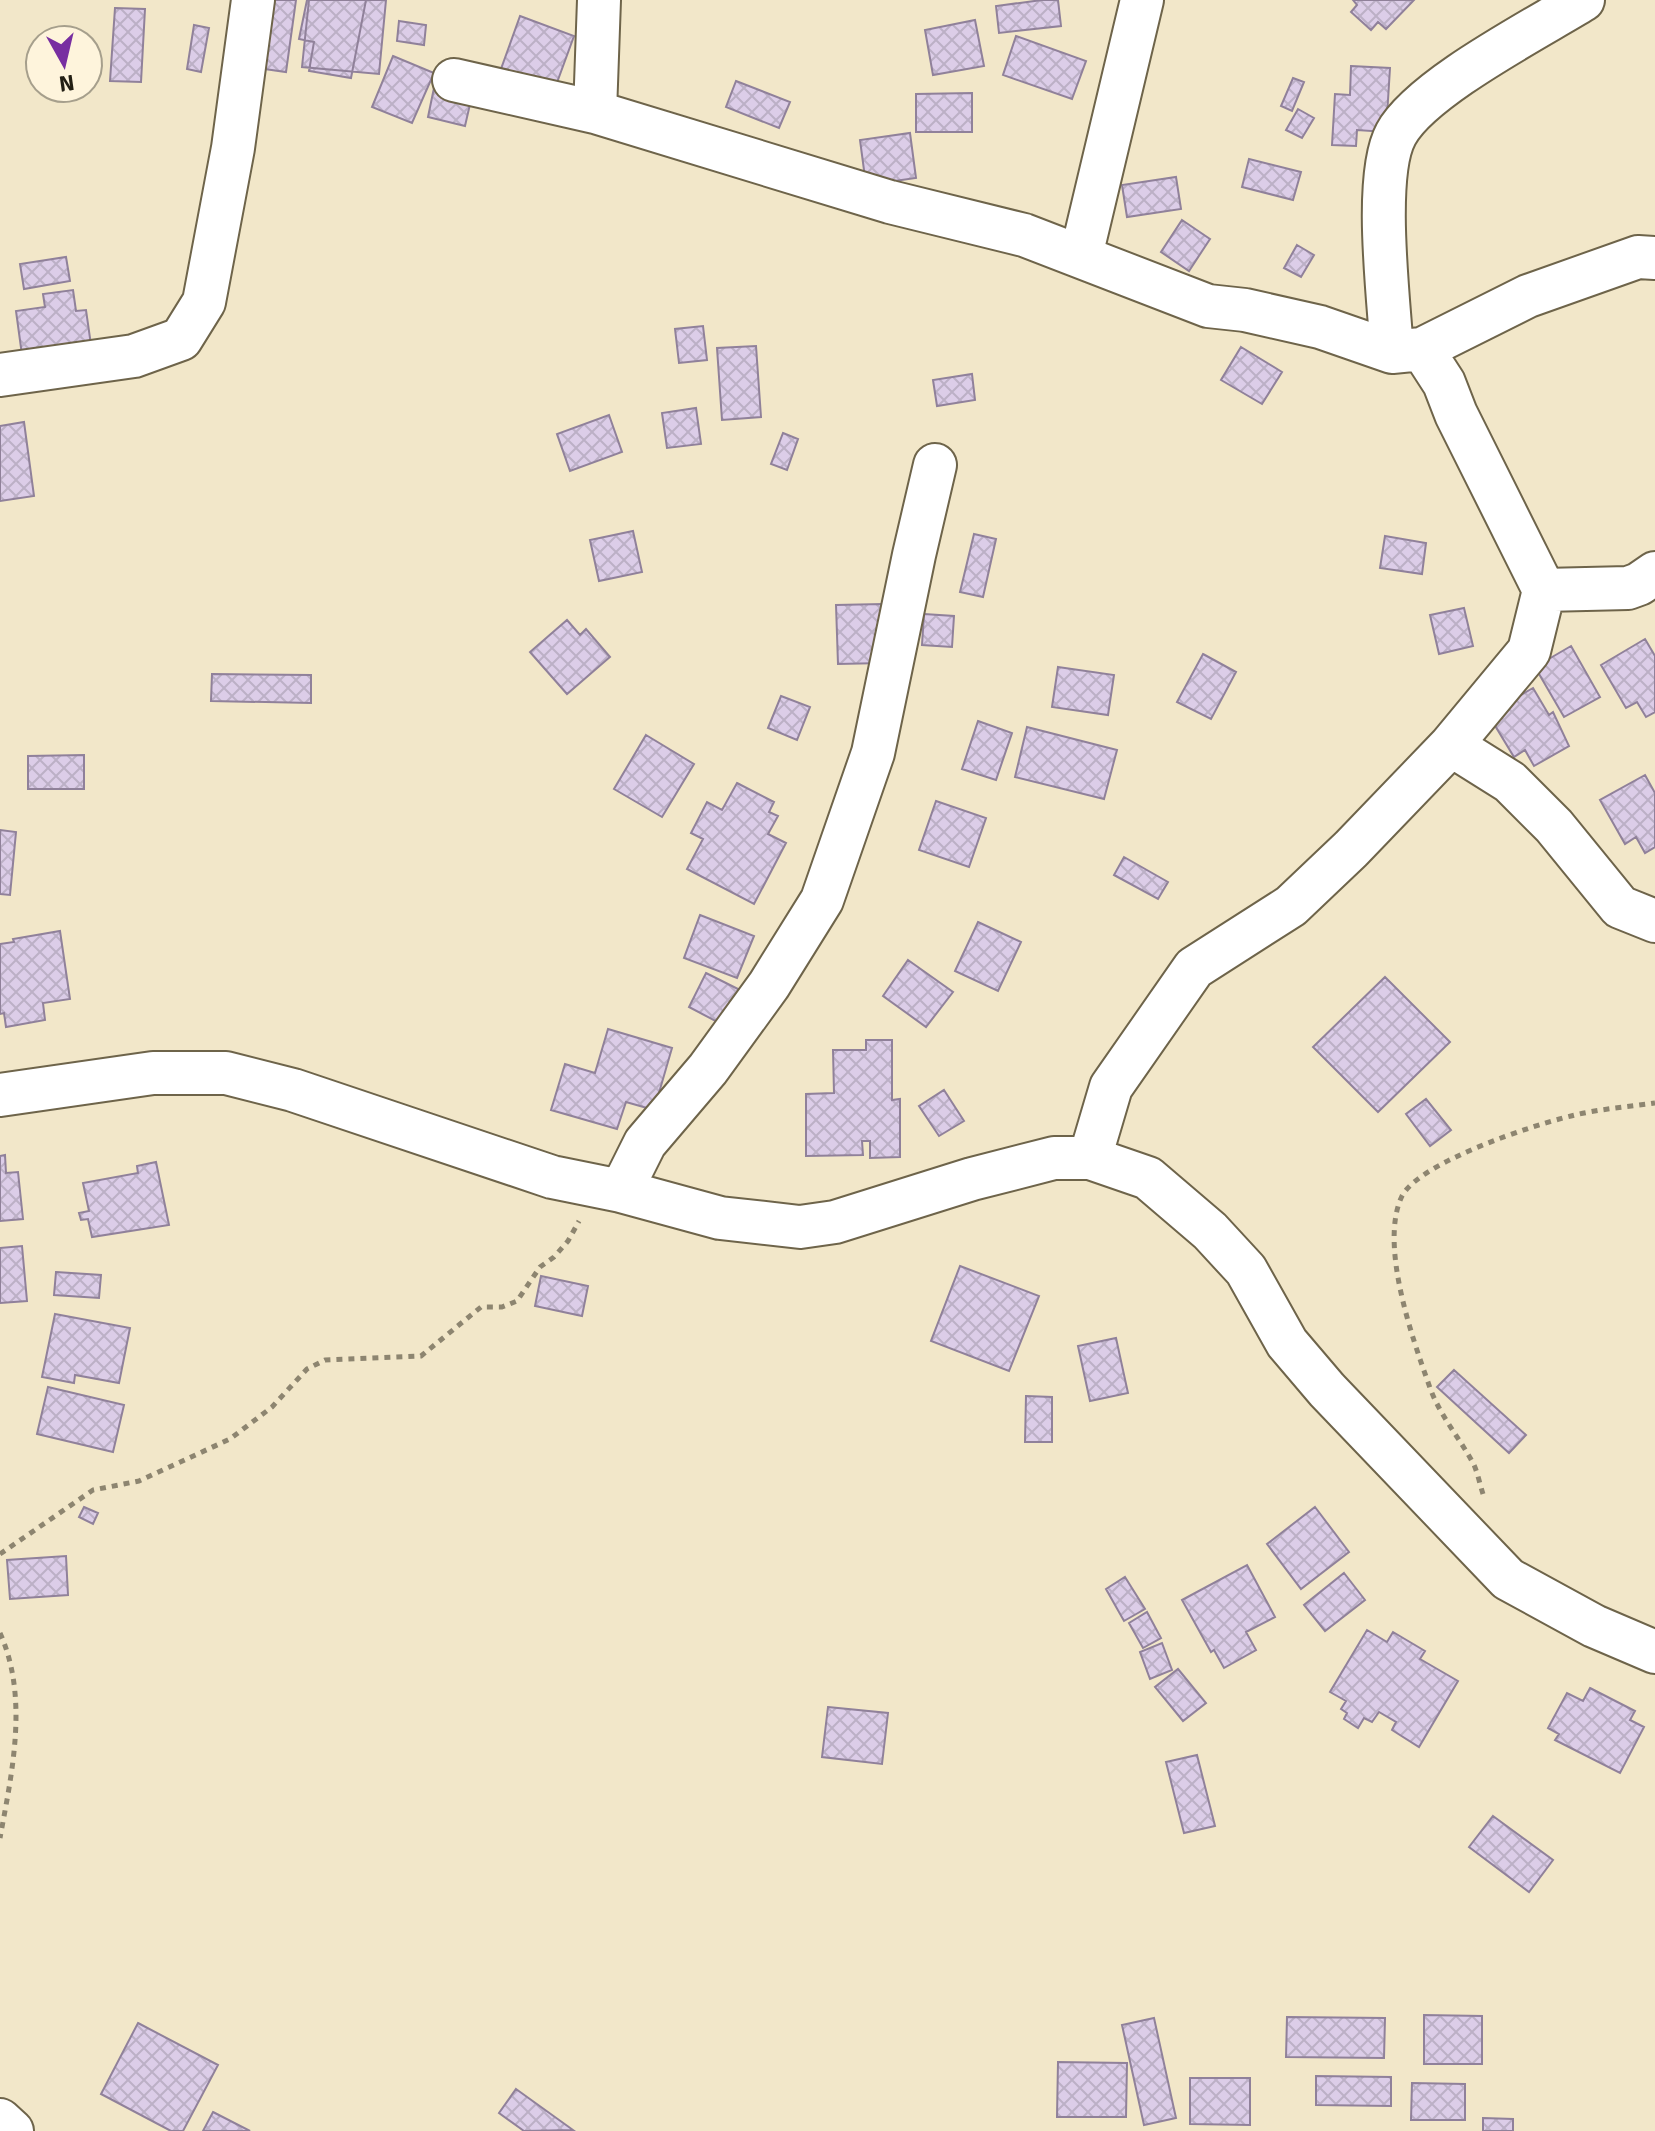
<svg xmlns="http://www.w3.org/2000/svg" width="1655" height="2131" font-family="Signika,sans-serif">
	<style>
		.building { fill: url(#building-cross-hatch); stroke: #90819a; stroke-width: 2 }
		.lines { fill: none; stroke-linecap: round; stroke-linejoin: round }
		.minor-casing { stroke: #6e644a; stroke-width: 46 }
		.path { stroke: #8d8570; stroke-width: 5; stroke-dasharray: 6 6; stroke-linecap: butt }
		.minor { stroke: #fff; stroke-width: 42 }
	</style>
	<defs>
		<pattern id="building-cross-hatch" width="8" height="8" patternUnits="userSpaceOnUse" patternTransform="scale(2)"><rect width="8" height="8" fill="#dccde8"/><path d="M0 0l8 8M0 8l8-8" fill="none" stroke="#bcb0c6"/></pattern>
	</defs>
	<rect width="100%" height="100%" fill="#f2e7c9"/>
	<path class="building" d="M260,0h36l-10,72 -35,-5z
		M307,0h59l-15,78 -42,-7 5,-29 -15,-3z
		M309,0h77l-7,74 -77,-7z
		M1042,0h16l3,26 -62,7 -3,-27z
		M1353,0h61l-28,29 -8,-7 -7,8 -20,-18 6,-7z
		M115,8l30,1 -4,73 -31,-1z
		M520,16l54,20 -19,52 -54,-19z
		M975,20l9,46 -51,9 -8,-45z
		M399,21l27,4 -2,20 -27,-4z
		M194,25l15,3 -8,44 -14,-3z
		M1016,36l70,25 -14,38 -69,-24z
		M393,56l41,17 -22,50 -40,-16z
		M1351,66l39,2 -4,64 -29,-2 -1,16 -24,-1 3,-51 15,1z
		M1293,78l11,4 -12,29 -11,-5z
		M736,81l54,21 -11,26 -53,-21z
		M435,83l38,8 -8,35 -37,-9z
		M972,93v39h-56v-38z
		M1298,109l16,9 -12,20 -16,-8z
		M910,133l6,45 -50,7 -6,-45z
		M1249,159l52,13 -8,28 -51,-13z
		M1176,177l5,32 -54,8 -5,-32z
		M1182,220l28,19 -21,32 -28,-19z
		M1297,245l17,10 -13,22 -17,-9z
		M66,257l4,24 -46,8 -4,-25z
		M73,290l3,21 10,-1 5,35 -69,10 -6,-44 29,-4 -2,-13z
		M703,326l4,34 -28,3 -4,-34z
		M756,346l5,71 -39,3 -5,-72z
		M1241,347l41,25 -20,32 -41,-24z
		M972,374l3,26 -38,6 -4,-26z
		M696,408l5,36 -34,4 -5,-35z
		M609,415l13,37 -52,19 -13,-37z
		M24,422l10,74 -34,5v-75z
		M783,433l15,6 -11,31 -16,-6z
		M633,531l9,41 -43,9 -9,-41z
		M974,534l22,5 -13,58 -23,-5z
		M1385,536l41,7 -4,31 -42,-6z
		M882,604l1,59 -45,1 -2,-59z
		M1464,608l9,38 -34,8 -9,-39z
		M924,614l30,2 -2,31 -30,-2z
		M567,620l13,15 6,-6 24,28 -43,37 -37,-42z
		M1645,639l10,17v56l-9,5 -9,-15 -11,6 -25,-43z
		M1571,646l29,51 -36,20 -29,-50z
		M1203,654l33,18 -25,47 -34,-17z
		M1058,667l56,8 -6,40 -56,-8z
		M212,674l99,1v28l-100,-2z
		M1533,688l16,27 4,-3 16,34 -35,20 -9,-16 -11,7 -26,-43z
		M781,696l29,11 -13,33 -29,-12z
		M978,721l34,12 -16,47 -34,-11z
		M1027,727l90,23 -13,49 -89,-22z
		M646,735l48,29 -32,53 -48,-28z
		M84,755v34h-56v-33z
		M1645,775l10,18v54l-10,6 -9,-16 -11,7 -25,-44z
		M737,783l37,19 -5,10 9,4 -10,18 18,9 -32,61 -67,-35 16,-30 -12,-6 16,-31 15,8z
		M936,801l50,17 -17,49 -50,-17z
		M0,830l16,2 -6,63 -10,-1z
		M1124,857l44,25 -10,17 -44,-24z
		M700,915l54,21 -17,42 -53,-20z
		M978,922l43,20 -23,49 -43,-20z
		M60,931l10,68 -27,4 2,17 -39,7 -2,-14 -4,1v-70l14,-2 -1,-3z
		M908,960l45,32 -27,35 -43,-31z
		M706,973l36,18 -17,35 -36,-19z
		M1385,977l65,65 -72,70 -65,-65z
		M608,1029l64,19 -18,62 -28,-8 -9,27 -66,-19 14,-46 30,9z
		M866,1040h26v60l8,-1v58l-30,1v-17h-8l1,14 -57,1v-62l28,-1 -1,-43h33z
		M944,1090l20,31 -25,15 -20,-30z
		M1426,1099l25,31 -21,16 -24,-32z
		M5,1155l1,18 12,-1 5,47 -23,2v-65z
		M156,1162l13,63 -77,12 -4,-18 -7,1 -2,-7 10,-2 -6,-28 55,-10 -1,-7z
		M22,1246l5,55 -27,2v-55z
		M960,1266l79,30 -30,75 -78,-30z
		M56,1272l45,3 -2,23 -45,-3z
		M541,1276l47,10 -6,30 -47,-10z
		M55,1314l75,14 -11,55 -44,-8 -1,8 -32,-6z
		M1116,1338l12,55 -38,8 -12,-55z
		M1454,1370l72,65 -17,18 -72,-66z
		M48,1387l76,18 -11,47 -76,-18z
		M1026,1396l26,1v45h-27z
		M84,1507l14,6 -5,11 -14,-7z
		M1315,1507l34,45 -48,37 -34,-45z
		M66,1556l2,39 -58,4 -3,-39z
		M1247,1565l28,52 -29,15 10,18 -32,18 -10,-18 -3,2 -29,-52z
		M1344,1573l21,27 -40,31 -21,-26z
		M1125,1577l20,32 -21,12 -18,-32z
		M1147,1612l14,26 -18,10 -14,-25z
		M1367,1630l20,12 6,-10 32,19 -5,8 38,22 -39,66 -27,-17 4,-8 -17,-10 -7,10 -8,-4 -6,10 -14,-9 3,-6 -6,-4 5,-8 -16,-9z
		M1162,1643l10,27 -22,9 -10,-27z
		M1178,1669l28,34 -23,18 -28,-34z
		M1590,1688l45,23 -5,9 14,7 -24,46 -65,-33 4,-6 -11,-6 19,-35 16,8z
		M828,1707l60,6 -6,51 -60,-7z
		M1197,1755l18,71 -31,7 -18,-71z
		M1493,1816l60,44 -24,32 -60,-45z
		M1424,2015l58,1v48h-58z
		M1287,2017l98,1 -1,40 -98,-1z
		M1154,2018l22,100 -32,7 -22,-100z
		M138,2023l80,42 -35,66h-12l-70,-37z
		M1058,2062l69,1 -1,54h-69z
		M1316,2076l75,1v29l-75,-1z
		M1190,2078h60v47l-60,-1z
		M1412,2083l53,1v36h-54z
		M516,2089l57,41 -49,1 -25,-18z
		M213,2112l37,19h-47z
		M1483,2118l30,1v12h-30z"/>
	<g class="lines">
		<g class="minor-casing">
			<path id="minor" d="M454,80l141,32 295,90 134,33 184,71 37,4 75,17 72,25 30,-3 22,34 12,31 88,176 -15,61 -78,94 59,37 44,44 66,81 35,14
				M595,112l4,-112
				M1081,256l61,-256
				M1422,349l106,-53 110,-39 17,1
				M1392,352c-3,-51 -19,-176 4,-218 25,-46 140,-105 187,-134
				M0,375l134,-19 47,-17 23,-37 29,-154 20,-148
				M1544,590l84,-2 11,-4 16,-11
				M0,1095l153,-22h73l67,17 259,87 69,14 99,27 80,9 35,-5 137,-43 82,-21h36l58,20 62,53 36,39 41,73 40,47 181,189 86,47 61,26
				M1090,1158l21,-71 83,-119 97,-62 60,-57 100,-104
				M621,1191l24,-48 63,-74 61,-84 53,-85 51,-147 41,-198 21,-90
				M0,2120l12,11"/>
		</g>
		<path class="path" d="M1483,1494c-3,-9 -5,-20 -9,-29 -14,-27 -35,-50 -45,-80 -17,-48 -50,-141 -27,-189 18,-34 131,-71 169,-80 27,-7 56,-9 84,-13
			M0,1554l93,-64 46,-9 91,-42 42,-32 35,-38 18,-9 96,-4 60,-49h21l15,-6 23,-34 14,-10 14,-16 11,-20
			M0,1633c29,65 12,139 0,205"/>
		<use href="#minor" class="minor"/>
	</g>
	<g transform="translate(64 64) rotate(172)"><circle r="38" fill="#fef4dc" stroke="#a69f8c" stroke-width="2"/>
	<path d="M0-6L14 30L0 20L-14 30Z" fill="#782ea1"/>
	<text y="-12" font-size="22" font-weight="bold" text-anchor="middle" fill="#231f14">N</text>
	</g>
</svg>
